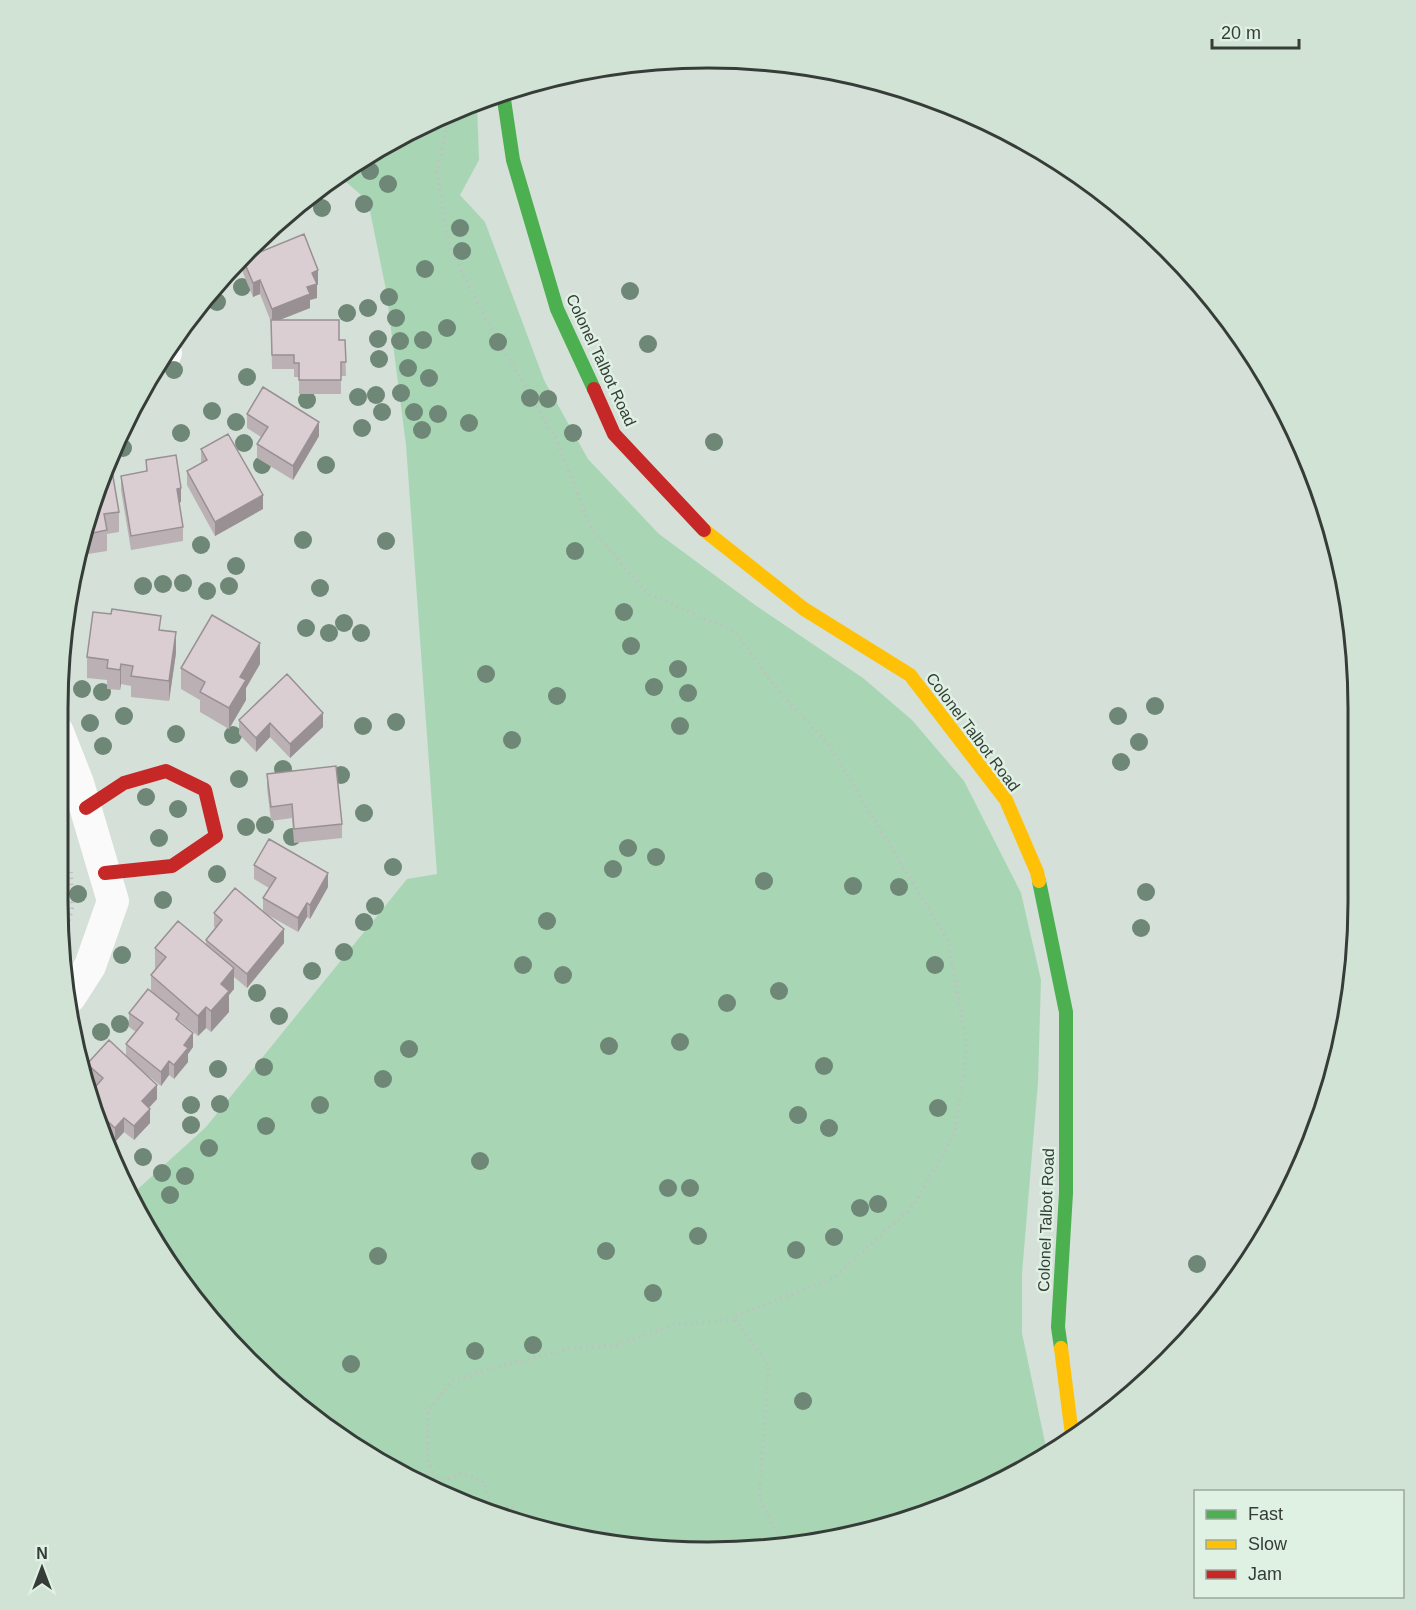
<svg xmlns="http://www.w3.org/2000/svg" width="1416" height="1610" font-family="Arial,sans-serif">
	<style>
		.grass { fill: #a8d6b5 }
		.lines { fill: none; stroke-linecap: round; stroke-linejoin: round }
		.path { stroke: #bec1bf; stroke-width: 4; stroke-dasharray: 1.5 4.5; stroke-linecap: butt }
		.street { stroke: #f9faf9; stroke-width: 32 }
		.fast { stroke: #4caf50; stroke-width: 14 }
		.slow { stroke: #ffc107; stroke-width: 14 }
		.jam { stroke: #c62828; stroke-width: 14 }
		.tree { fill: #6e8776 }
		.wall { fill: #bbb1b5 }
		.shaded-wall { fill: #999094 }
		.building { fill: #daced3; stroke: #999094; stroke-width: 1.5 }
		.labels { text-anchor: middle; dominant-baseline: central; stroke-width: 5; stroke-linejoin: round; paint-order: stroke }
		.street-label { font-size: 16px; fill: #363d38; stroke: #def1e3 }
		.rim { fill: none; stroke: #363d38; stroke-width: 3 }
	</style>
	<rect width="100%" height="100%" fill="#d5e0d8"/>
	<path class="grass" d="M470,105h7l2,55 -19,35 25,27 59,158 44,79 71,75 96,71 108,73 49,42 52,61 57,112 20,87 -3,102 -16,192v59l25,119 -51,34 -119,45 -127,21 -169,-11 -122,-38 -147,-84 -94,-88 -89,-134 77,-70 201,-248 30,-5 -31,-429 -20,-155 -18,-89 -30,-26 82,-51z"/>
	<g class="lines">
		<path class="path" d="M450,113l-13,59 12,74 36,72 71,121 35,89 56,65 88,39 46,62 48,51 119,196 19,106 -12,86 -42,73 -79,72 -99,38v4l34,46 -10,132 21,42 -3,7
			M63,944l9,-36 -1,-36
			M523,1523l-11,-17 -20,5 -8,-30 -22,-7 -26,8 -8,-21v-51l24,-29 34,-11 82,-21 49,-4 57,-20 61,-5"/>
		<path class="street" d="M165,354l1,-1
			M58,732l20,51 35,118 -23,65 -20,31"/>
		<path class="fast" d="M503,93l10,67 44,149 37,80
			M1039,881l27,131v181l-8,134 3,21"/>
		<path class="slow" d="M704,530l100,79 106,66 96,125 31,72 2,9
			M1061,1348l11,87"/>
		<path class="jam" d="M594,389l20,45 90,96
			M86,808l38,-25 42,-12 39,19 11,46 -44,30 -67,7"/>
	</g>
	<g class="tree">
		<circle cx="370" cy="171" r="9"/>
		<circle cx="388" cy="184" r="9"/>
		<circle cx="364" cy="204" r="9"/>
		<circle cx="322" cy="208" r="9"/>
		<circle cx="460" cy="228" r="9"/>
		<circle cx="462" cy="251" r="9"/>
		<circle cx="425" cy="269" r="9"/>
		<circle cx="242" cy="287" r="9"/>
		<circle cx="630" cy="291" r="9"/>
		<circle cx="389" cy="297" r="9"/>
		<circle cx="217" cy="302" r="9"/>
		<circle cx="368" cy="308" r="9"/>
		<circle cx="347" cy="313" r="9"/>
		<circle cx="396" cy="318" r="9"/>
		<circle cx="447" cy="328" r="9"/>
		<circle cx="378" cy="339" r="9"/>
		<circle cx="423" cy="340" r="9"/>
		<circle cx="400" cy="341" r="9"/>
		<circle cx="498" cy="342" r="9"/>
		<circle cx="648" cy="344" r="9"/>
		<circle cx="379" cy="359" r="9"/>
		<circle cx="408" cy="368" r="9"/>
		<circle cx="174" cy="370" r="9"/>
		<circle cx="247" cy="377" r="9"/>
		<circle cx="429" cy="378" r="9"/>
		<circle cx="401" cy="393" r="9"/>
		<circle cx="376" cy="395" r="9"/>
		<circle cx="358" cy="397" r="9"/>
		<circle cx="530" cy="398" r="9"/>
		<circle cx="548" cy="399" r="9"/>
		<circle cx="307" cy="400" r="9"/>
		<circle cx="212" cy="411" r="9"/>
		<circle cx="382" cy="412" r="9"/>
		<circle cx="414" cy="412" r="9"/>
		<circle cx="438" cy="414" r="9"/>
		<circle cx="236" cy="422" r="9"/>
		<circle cx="469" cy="423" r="9"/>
		<circle cx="362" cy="428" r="9"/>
		<circle cx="422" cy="430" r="9"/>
		<circle cx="181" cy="433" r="9"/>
		<circle cx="573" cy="433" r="9"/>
		<circle cx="714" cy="442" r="9"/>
		<circle cx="244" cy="443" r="9"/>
		<circle cx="123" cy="448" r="9"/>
		<circle cx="262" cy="465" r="9"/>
		<circle cx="326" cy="465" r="9"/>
		<circle cx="303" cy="540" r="9"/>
		<circle cx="386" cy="541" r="9"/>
		<circle cx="201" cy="545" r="9"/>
		<circle cx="575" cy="551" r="9"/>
		<circle cx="236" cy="566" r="9"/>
		<circle cx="183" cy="583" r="9"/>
		<circle cx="163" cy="584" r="9"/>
		<circle cx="143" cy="586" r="9"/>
		<circle cx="229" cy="586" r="9"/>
		<circle cx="320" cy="588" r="9"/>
		<circle cx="207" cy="591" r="9"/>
		<circle cx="624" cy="612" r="9"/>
		<circle cx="344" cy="623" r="9"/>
		<circle cx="306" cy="628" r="9"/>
		<circle cx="329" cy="633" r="9"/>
		<circle cx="361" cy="633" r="9"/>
		<circle cx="631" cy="646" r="9"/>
		<circle cx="678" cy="669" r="9"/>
		<circle cx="486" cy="674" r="9"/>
		<circle cx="654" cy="687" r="9"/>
		<circle cx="82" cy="689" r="9"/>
		<circle cx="102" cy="692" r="9"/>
		<circle cx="688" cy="693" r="9"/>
		<circle cx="557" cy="696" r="9"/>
		<circle cx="1155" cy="706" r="9"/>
		<circle cx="124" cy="716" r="9"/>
		<circle cx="1118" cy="716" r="9"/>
		<circle cx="396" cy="722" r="9"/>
		<circle cx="90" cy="723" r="9"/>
		<circle cx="363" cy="726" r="9"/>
		<circle cx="680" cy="726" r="9"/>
		<circle cx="176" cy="734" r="9"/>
		<circle cx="233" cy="735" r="9"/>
		<circle cx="512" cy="740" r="9"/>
		<circle cx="1139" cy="742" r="9"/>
		<circle cx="103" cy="746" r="9"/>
		<circle cx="1121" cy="762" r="9"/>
		<circle cx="283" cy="769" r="9"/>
		<circle cx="341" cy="775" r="9"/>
		<circle cx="239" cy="779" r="9"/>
		<circle cx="146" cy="797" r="9"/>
		<circle cx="178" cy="809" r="9"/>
		<circle cx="364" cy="813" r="9"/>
		<circle cx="265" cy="825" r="9"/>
		<circle cx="246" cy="827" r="9"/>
		<circle cx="292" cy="837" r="9"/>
		<circle cx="159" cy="838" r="9"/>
		<circle cx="628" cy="848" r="9"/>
		<circle cx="656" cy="857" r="9"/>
		<circle cx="393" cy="867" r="9"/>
		<circle cx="613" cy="869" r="9"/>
		<circle cx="217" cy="874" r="9"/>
		<circle cx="764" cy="881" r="9"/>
		<circle cx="853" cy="886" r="9"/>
		<circle cx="899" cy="887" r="9"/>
		<circle cx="1146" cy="892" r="9"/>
		<circle cx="78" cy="894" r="9"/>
		<circle cx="163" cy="900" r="9"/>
		<circle cx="375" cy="906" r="9"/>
		<circle cx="547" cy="921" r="9"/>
		<circle cx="364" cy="922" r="9"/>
		<circle cx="1141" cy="928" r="9"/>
		<circle cx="344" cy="952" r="9"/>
		<circle cx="122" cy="955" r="9"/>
		<circle cx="523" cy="965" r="9"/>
		<circle cx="935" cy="965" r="9"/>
		<circle cx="312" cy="971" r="9"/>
		<circle cx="563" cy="975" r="9"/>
		<circle cx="779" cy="991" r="9"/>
		<circle cx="257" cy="993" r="9"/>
		<circle cx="727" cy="1003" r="9"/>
		<circle cx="279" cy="1016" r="9"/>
		<circle cx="120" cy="1024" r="9"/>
		<circle cx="101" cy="1032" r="9"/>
		<circle cx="680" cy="1042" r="9"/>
		<circle cx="609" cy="1046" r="9"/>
		<circle cx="409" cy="1049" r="9"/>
		<circle cx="824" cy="1066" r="9"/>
		<circle cx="264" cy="1067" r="9"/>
		<circle cx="218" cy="1069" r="9"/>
		<circle cx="383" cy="1079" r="9"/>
		<circle cx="220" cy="1104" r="9"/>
		<circle cx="191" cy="1105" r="9"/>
		<circle cx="320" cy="1105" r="9"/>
		<circle cx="938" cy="1108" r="9"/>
		<circle cx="798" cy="1115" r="9"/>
		<circle cx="191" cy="1125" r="9"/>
		<circle cx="266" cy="1126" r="9"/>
		<circle cx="829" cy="1128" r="9"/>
		<circle cx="209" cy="1148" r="9"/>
		<circle cx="143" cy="1157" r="9"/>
		<circle cx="480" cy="1161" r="9"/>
		<circle cx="162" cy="1173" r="9"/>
		<circle cx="185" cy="1176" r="9"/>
		<circle cx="668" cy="1188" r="9"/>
		<circle cx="690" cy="1188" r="9"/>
		<circle cx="170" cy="1195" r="9"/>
		<circle cx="878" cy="1204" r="9"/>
		<circle cx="860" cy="1208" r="9"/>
		<circle cx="698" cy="1236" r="9"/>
		<circle cx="834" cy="1237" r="9"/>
		<circle cx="796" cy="1250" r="9"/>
		<circle cx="606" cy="1251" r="9"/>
		<circle cx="378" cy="1256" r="9"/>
		<circle cx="1197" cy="1264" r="9"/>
		<circle cx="653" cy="1293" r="9"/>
		<circle cx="533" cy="1345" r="9"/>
		<circle cx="475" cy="1351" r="9"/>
		<circle cx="351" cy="1364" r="9"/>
		<circle cx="803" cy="1401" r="9"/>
	</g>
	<path class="wall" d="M243,259l75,25 -1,1v13l-7,2v8l-31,12 60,20h6l1,36h-5v18h-42v-17h-5v-8h-22l-1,-47 -11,-28 -7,3 -10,-24z
		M247,414l72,22 -26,44 -36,-22v-14l4,-7 -14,-9z
		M201,449l62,60 -48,27 -28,-51v-14l14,-8z
		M146,460l35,42 -2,1 4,24v14l-52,9 -10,-60v-14l25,-5z
		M104,466l15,46v20l-12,2v17l-19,3 -2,6 -10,1z
		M161,630l15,23 -7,48 -38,-4v-11l-10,-2 -1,6 -13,-1v-9l-20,-2v-21z
		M260,664l-14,24v12l-17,29 -29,-17v-12l-19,-11v-21z
		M239,720l84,7 -33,31 -20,-21 -14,15 -17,-18z
		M267,774l75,50v14l-48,5 -2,-25 -21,3 -4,-33z
		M254,865l74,22 -18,32 -3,-2 -9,15 -30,-17 16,28 -37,45 -13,-11v12l-5,6v17l-18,20 -5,-4 -8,8 -19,-16v2l14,25 -5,7v8l-14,17 -5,-4 -8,11 -21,-17 17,30 -8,9 1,15 -16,17 -10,-8 -9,10 -13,-12 -14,-35 8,-9 -9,-8v-14l39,-8v-12l10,-12 -7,-5v-14l22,-21v-17l5,-5 -1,-1v-21l51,-4v-4l10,-12 -2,-1v-14l49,-2v-13l6,-10 -15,-9z"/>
	<path class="shaded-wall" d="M318,270v14l-1,1v13l-7,2v8l-38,15v-14l35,-22 5,-14z
		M260,280v14l-7,3v-14z
		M319,422v14l-26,44v-14z
		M181,488v14l-4,1v-14z
		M263,495v14l-48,27v-14z
		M88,534v20l-2,6v-21z
		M176,632v21l-7,48v-20z
		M260,643v21l-14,24v12l-17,29v-21l11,-31z
		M121,664v20l-1,6v-20z
		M323,713v14l-33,31v-14z
		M270,723v14l-14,15v-14z
		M328,873v14l-18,32v-14z
		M307,903v14l-9,15v-14z
		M284,929v14l-37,45v-14z
		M234,968v21l-5,6v17l-18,20v-21l10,-27z
		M206,1007v21l-8,8v-20z
		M193,1033v14l-5,7v8l-14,17v-14l10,-20z
		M169,1061v14l-8,11v-14z
		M157,1085v14l-15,16v-14z
		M150,1109v14l-16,17v-14z
		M124,1118v14l-9,10v-14z"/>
	<path class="building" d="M304,234l14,36 -6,3 5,11 -10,3 3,7 -38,15 -12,-29 -7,3 -10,-24z
		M271,320h68v20h6l1,22h-5v18h-42v-17h-5v-8h-22z
		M263,387l56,35 -26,44 -36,-22 11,-17 -21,-13z
		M228,434l35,61 -48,27 -28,-51 20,-11 -6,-11z
		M176,455l5,33 -4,1 6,38 -52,9 -10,-60 26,-5 -1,-11z
		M111,465l8,47 -15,2 3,16 -19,4 -2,5 -4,1 22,-74z
		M112,609l49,7 -2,14 17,2 -7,49 -38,-5 2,-10 -12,-2 -1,6 -13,-2 1,-8 -21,-3 6,-45 18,2z
		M212,615l48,28 -20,34 6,3 -17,28 -29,-16 5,-10 -24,-14z
		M287,674l36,39 -33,31 -20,-21 -14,15 -17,-18z
		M336,766l6,58 -48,5 -2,-25 -21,3 -4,-33z
		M269,839l59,34 -18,32 -3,-2 -9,15 -35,-20 13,-20 -22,-13z
		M235,888l49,41 -37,45 -41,-34 16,-20 -8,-7z
		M178,921l56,47 -13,16 8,7 -18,20 -5,-4 -8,9 -47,-41 15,-18 -11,-9z
		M148,989l31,25 -3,5 17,14 -9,12 4,3 -14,17 -5,-4 -8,11 -35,-28 17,-21 -14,-10z
		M109,1040l48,45 -15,16 8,8 -16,17 -10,-8 -9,10 -21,-19 -6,-14 15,-17 -16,-14z"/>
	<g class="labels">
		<g class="street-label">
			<text transform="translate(601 360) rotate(65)">Colonel Talbot Road</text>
			<text transform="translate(973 732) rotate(53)">Colonel Talbot Road</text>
			<text transform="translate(1046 1220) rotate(-88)">Colonel Talbot Road</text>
		</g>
	</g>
	<path d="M0 0H1416V1610H0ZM708 68H708A640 640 0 0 1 1348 708V902A640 640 0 0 1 708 1542H708A640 640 0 0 1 68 902V708A640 640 0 0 1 708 68Z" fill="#d1e3d5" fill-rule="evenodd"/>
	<path class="rim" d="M708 68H708A640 640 0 0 1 1348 708V902A640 640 0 0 1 708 1542H708A640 640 0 0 1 68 902V708A640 640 0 0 1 708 68Z"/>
	<rect x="1194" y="1490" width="210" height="108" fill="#def1e3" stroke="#9ba99f" stroke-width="1.5"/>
	<rect x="1206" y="1510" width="30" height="9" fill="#4caf50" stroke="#9ba99f" stroke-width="1.5"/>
	<text x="1248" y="1520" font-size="18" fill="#363d38">Fast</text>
	<rect x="1206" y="1540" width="30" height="9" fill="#ffc107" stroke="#9ba99f" stroke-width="1.5"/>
	<text x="1248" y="1550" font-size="18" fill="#363d38">Slow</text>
	<rect x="1206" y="1570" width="30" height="9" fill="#c62828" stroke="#9ba99f" stroke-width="1.5"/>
	<text x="1248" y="1580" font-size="18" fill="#363d38">Jam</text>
	<g transform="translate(42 1568)" stroke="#def1e3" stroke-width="4.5" paint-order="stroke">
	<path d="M0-4.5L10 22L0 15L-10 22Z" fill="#363d38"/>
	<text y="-9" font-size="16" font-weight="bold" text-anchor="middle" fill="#363d38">N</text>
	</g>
	<path d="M1212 39v9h87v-9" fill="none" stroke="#363d38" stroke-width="3"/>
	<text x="1221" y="39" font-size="18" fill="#363d38" stroke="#def1e3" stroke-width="4.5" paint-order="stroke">20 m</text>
</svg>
